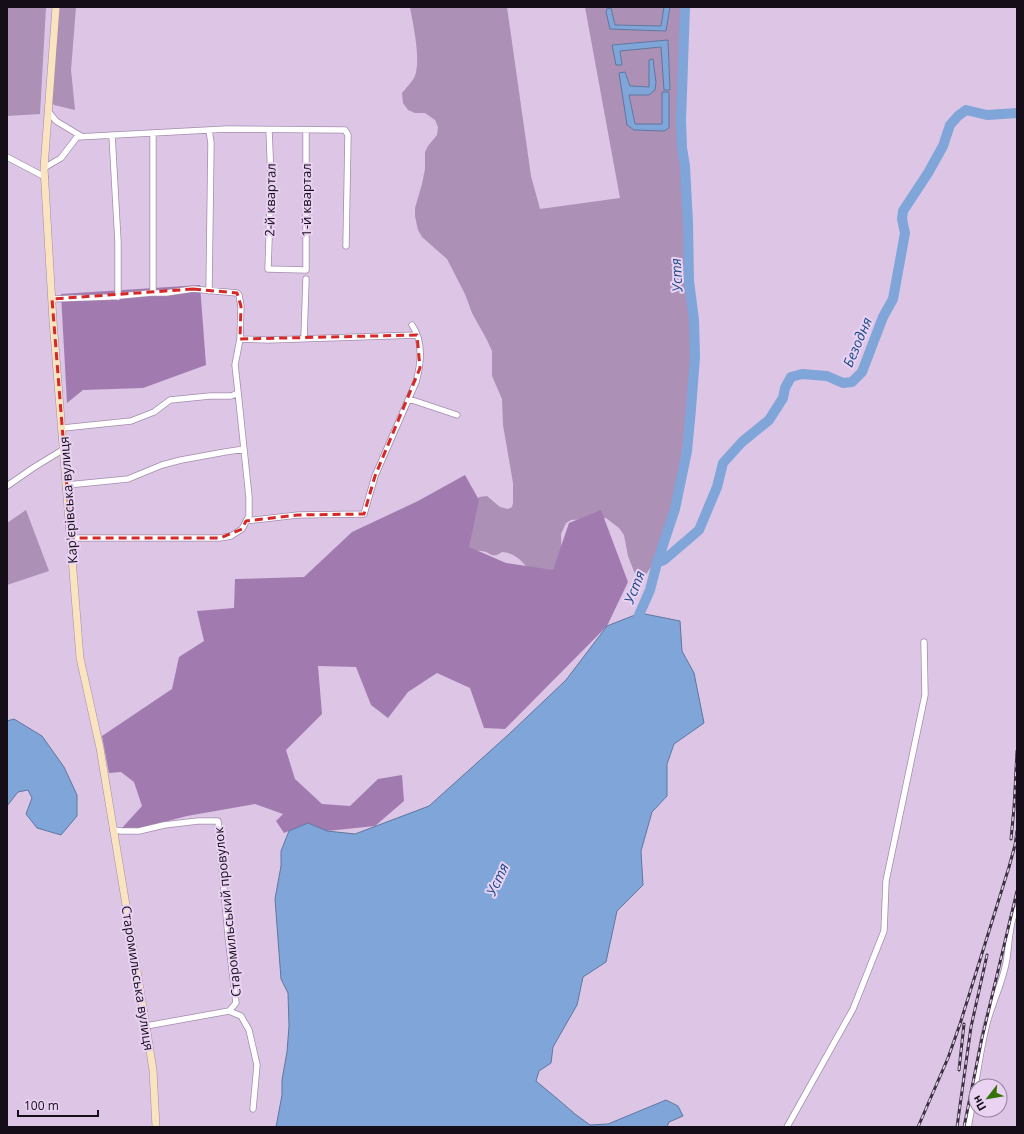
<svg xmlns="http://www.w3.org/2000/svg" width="1024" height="1134" font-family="'Open Sans',sans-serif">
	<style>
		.green { fill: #ac90b6; fill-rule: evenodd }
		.forest { fill: #a17baf }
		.water { fill: #7fa5d9; stroke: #5f779f }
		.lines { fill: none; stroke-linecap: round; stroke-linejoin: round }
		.river { stroke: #7fa5d9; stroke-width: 10 }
		.street-casing { stroke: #a38dab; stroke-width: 7 }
		.secondary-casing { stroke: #a38dab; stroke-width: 8 }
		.street { stroke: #fff; stroke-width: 5.5 }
		.secondary { stroke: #f9e4bf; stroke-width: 7 }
		.rail-casing { stroke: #3c3140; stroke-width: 3 }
		.rail { stroke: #e9d2f2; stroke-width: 1.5; stroke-dasharray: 4.5; stroke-linecap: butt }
		.marked { fill: none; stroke: #d62828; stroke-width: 3; stroke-dasharray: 8 5; stroke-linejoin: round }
		.labels { text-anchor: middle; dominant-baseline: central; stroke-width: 4; stroke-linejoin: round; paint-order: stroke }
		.street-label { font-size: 13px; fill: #150d18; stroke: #e9d2f2 }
		.water-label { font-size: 14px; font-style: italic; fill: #194989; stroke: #e9d2f2 }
	</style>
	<rect width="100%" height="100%" fill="#dcc5e5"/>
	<path class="green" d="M7,7h39l-6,107 -33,2z
		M60,7h16l-5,63 4,40 -21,-5 -3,-4z
		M410,7h97l24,169 9,33 80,-11 -35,-191h79l-3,19 -46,-1 -4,-16 -1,20 55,2 5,-24h13l-3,114v28l3,17 4,116 5,38v38l-10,95 -11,56 -17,53 -9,14 -6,3 -4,-5 -7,-18 -4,-21 -5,-7 -13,-10 -35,2 -5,3 -5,11 1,39 -28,3c-9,-11 -16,-23 -32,-24 -10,8 -12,-1 -21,-1 -6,-1 -8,1 -13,-1l8,-48 3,-5 8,-1 13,11 8,2 4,-2 1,-4v-20l-10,-58 -1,-26 -10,-23v-25l-5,-11 -15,-27 -7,-19 -18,-35 -25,-22 -4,-7 -3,-14v-8l7,-24 3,-15v-17l3,-6 9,-11 1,-8 -3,-7 -10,-7h-10l-7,-3 -5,-7 -1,-10c4,-5 9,-10 12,-15 8,-16 -1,-53 -4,-71zM668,40l2,50 -6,-1 -2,-42 -42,4 2,14h-6l-3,-20zM649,60v35h-20l6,29h27v-32h7l-5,39 -30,-1 -7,-5 -2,-53 5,14 19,1z
		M26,510l23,61 -42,14v-62z"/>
	<path class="forest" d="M200,285l6,80 -63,23 -60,2 -16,13 -6,-109z
		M465,475l14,25 -10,47 37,16 47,7 16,-47 32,-13 27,72 -21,44 -102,103 -21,-1 -14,-40 -33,-15 -29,19 -20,26 -17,-13 -15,-38 -38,-1 4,48 -36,36 9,29 27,25 28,2 28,-27 24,-4 2,26 -29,25 -48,5 -19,-8 -24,10 -8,-12 7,-7 -28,-10 -68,12 -50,13 -15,-1 20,-22 -8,-24 -13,-10 -12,1 -7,-37 70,-47 7,-32 25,-16 -7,-30 37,-3 1,-29 69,-2 48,-45 66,-31z"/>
	<path class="water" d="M664,7h6l-4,24 -56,-2 -4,-17 1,-3 4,-1 4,17 46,1z
		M668,40l2,50h-6l-3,-43 -41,4 2,14h-6l-4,-20z
		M653,59l3,23 -1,8 -6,5h-20l6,29h27v-32h7v36l-5,3 -30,-1 -7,-5 -8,-52 6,-1 5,14 19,1v-27z
		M640,613l40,8 2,30 12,22 10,50 -30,21 -7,20v32l-15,16 -11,39 2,34 -26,26 -11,51 -23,15 -6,28 -24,42 -2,16 -12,8 -3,10 24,20 15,13 15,11 18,-1 58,-24 12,6 5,10 -14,6 -2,5h-391l6,-32v-15l5,-28 2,-26 -1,-33 -7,-14 -6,-80 6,-33v-15l8,-20 19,-8 19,8 28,3 74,-28 79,-71 58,-55 41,-54z
		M14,719l28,17 22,31 13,28v21l-16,19 -24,-7 -11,-14 6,-16 -4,-8 -10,2 -11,14v-85z"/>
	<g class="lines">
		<path class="river" d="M657,563l7,-3 35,-30 18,-43 6,-24 19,-21 27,-22 14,-22 2,-10 6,-11 11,-3 25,2 16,7 9,-1 10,-10 21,-55 10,-18 12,-66 -3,-14 1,-8 25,-38 15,-27 7,-21 8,-9 8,-6 21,5 30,-2
			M635,624l15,-34 7,-27 18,-54 12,-58 4,-42 4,-52 -1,-37 -5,-39 -1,-58 -3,-57 -3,-18 -1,-28 4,-113"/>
		<g class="street-casing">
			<path id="street" d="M48,111l8,10 25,15
				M269,130l2,49 -3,90 38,1v-140
				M112,135l6,107v55
				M7,157l38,20
				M44,168l17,-10 16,-21 150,-8 118,1 3,5 -2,111
				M209,291l2,-148 -2,-13
				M153,293v-159
				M52,299l57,-2 42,-4h15l27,-4 44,4 2,2 2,11 -1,33 28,1 149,-5
				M304,338l2,-59
				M409,399l48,16
				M63,428l68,-7 23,-9 16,-12 40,-4h21l5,-2 2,-2 -3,-27 5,-26
				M67,485l61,-6 34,-14 19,-5 44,-8 19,-3
				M7,486l26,-18 31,-19
				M246,521l52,-6 66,-1 11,-38 41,-94c5,-18 8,-40 -4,-57
				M71,538h149l11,-2 11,-7 7,-13v-19l-11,-105
				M113,830l9,1h17l25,-6 34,-4h20l10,115 8,67 -7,8 -83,15
				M229,1011l12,5 8,14 8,35 -4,44
				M787,1127l66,-118 31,-78 2,-50 39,-186 -1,-53
				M968,1127c7,-33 10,-67 18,-100 5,-22 16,-42 20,-64 3,-13 3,-45 11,-54"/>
		</g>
		<g class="secondary-casing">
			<path id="secondary" d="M56,7l-12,161 9,153 27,337 20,90 46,278 7,44 3,57"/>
		</g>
		<use href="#street" class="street"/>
		<use href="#secondary" class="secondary"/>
		<g class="rail-casing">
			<path id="rail" d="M1011,839l3,-31 3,-57
				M959,1070l5,-46
				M918,1127l30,-69 12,-34 49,-157 6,-22 2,-14
				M957,1127l14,-100 16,-72
				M964,1127l18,-89 35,-147"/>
		</g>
		<use href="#rail" class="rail"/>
	</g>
	<path class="marked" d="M193,289l44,4 4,13 -1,33 177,-4 3,33 -45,108 -11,38 -66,1 -52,6 -4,8 -22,9h-149l-19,-239z"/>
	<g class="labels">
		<g class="street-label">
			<text transform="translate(270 200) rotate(-89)">2-й квартал</text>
			<text transform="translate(306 200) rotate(-90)">1-й квартал</text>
			<text transform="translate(68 500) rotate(-94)">Кар'єрівська вулиця</text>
			<text transform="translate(227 912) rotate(-96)">Старомильський провулок</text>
			<text transform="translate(138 978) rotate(81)">Старомильська вулиця</text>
		</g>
		<g class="water-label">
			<text transform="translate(676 275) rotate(-93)">Устя</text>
			<text transform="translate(857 342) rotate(-67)">Безодня</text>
			<text transform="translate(634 587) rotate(-69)">Устя</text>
			<text transform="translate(497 879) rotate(-65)">Устя</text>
		</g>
	</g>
	<rect width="1024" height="1134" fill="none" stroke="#150d18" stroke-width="16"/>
	<g transform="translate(988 1098) rotate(239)"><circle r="19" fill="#e9d2f2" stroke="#94839b"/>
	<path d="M0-3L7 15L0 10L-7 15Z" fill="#347207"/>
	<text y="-6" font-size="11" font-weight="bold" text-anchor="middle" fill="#150d18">Пн</text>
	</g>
	<path d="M18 1110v6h80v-6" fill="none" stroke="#150d18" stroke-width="2"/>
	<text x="24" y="1110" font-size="12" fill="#150d18" stroke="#e9d2f2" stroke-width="3" paint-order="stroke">100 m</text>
</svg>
